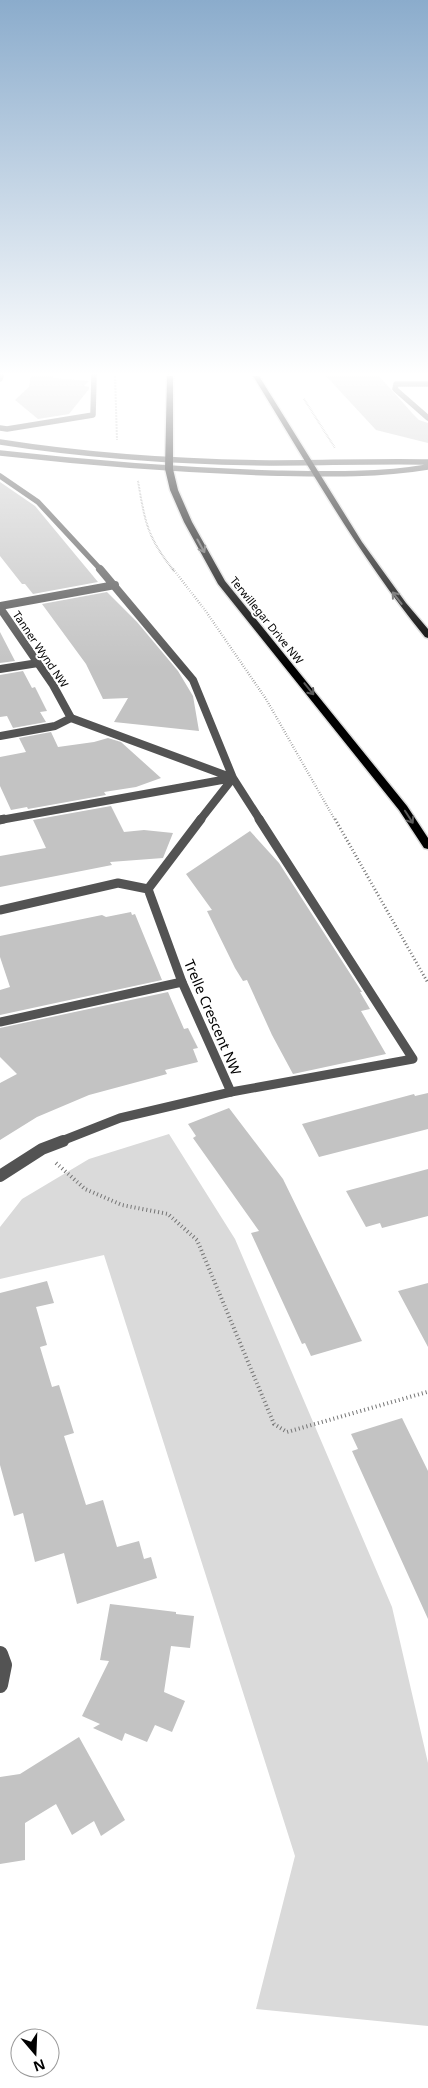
<svg xmlns="http://www.w3.org/2000/svg" width="428" height="2088" font-family="'Noto Sans',sans-serif">
	<style>
		.green { fill: #dadada }
		.building { fill: #c3c3c3 }
		.lines { fill: none; stroke-linecap: round; stroke-linejoin: round }
		.primary-casing { stroke: #dbdbdb; stroke-width: 3 }
		.path-far3 { stroke: #757575; stroke-width: 2; stroke-dasharray: 0.5 1; stroke-linecap: butt }
		.path-far2 { stroke: #757575; stroke-width: 2.5; stroke-dasharray: 0.5 2; stroke-linecap: butt }
		.path-far1 { stroke: #757575; stroke-width: 3; stroke-dasharray: 1 2.5; stroke-linecap: butt }
		.path { stroke: #757575; stroke-width: 4; stroke-dasharray: 1 3; stroke-linecap: butt }
		.service-far2 { stroke: #535353; stroke-width: 5.5 }
		.service-far1 { stroke: #535353; stroke-width: 8 }
		.service { stroke: #535353; stroke-width: 9 }
		.minor-far4 { stroke: #535353; stroke-width: 5.5 }
		.minor-far3 { stroke: #535353; stroke-width: 8 }
		.minor-far2 { stroke: #535353; stroke-width: 9 }
		.minor-far1 { stroke: #535353; stroke-width: 12 }
		.minor { stroke: #535353; stroke-width: 16 }
		.tertiary { stroke: #535353; stroke-width: 5.5 }
		.primary { fill: #000; fill-rule: evenodd }
		.oneway { stroke: #595959 }
		.labels { text-anchor: middle; dominant-baseline: central; stroke-width: 4; stroke-linejoin: round; paint-order: stroke }
		.far-street-label { font-size: 11px; fill: #000; stroke: #fff }
		.street-label { font-size: 14px; fill: #000; stroke: #fff }
	</style>
	<rect width="100%" height="100%" fill="#fff"/>
	<path class="green" d="M169,1134l66,105 157,368 36,156v263l-172,-17 39,-153 -191,-601 -104,24v-52l22,-28 67,-40z"/>
	<path class="building" d="M31,376h22v2l36,3 -5,5 5,1v2l-20,25 -31,5 -23,-19 14,-13z
		M326,376h53l34,38 6,6 9,3v20l-52,-13z
		M0,482l35,24 63,76 -65,12 -8,-10h-3l-22,-28z
		M107,592l30,30 41,49 15,25 6,35 -85,-9 14,-24 -25,1 -17,-35 -44,-60z
		M0,632l15,29 -15,2z
		M23,671l9,17 3,-1 12,24 -7,1 6,10 -33,6 -6,-12 -7,1v-42z
		M51,732l7,15 36,-5 14,-4 13,4 40,36 -25,9 -32,5 2,3 -78,14 -1,-2 -16,3 -11,-24v-29l26,-5 -7,-14z
		M111,806l13,26 20,-2 29,3 -10,25 -53,4 2,3 -112,22v-31l46,-8 -13,-28z
		M250,831l29,32 83,129h-2l10,17 -9,2 25,43 -93,20 -21,-39 -25,-55 -4,1 -8,-13 -28,-57 5,-1 -26,-36z
		M131,912l1,3 3,-1 27,66 -162,35v-25l10,-3 -10,-30v-21l102,-21 4,2z
		M168,992l16,37 4,-1 10,20 -5,1 5,13 -33,8 2,4 -78,21 -52,22 -37,23v-57l17,-9 -17,-17v-29z
		M428,1093v36l-109,28 -17,-33 112,-30 1,2z
		M229,1108l54,71 79,162 -51,15 -6,-13 -3,1 -51,-111 8,-2 -66,-93 3,-2 -8,-12z
		M428,1169v47l-46,12 -2,-5 -14,4 -20,-36z
		M47,1281l7,22 -18,4 11,38 -7,2 12,40 7,-2 15,48 -10,3 22,69 17,-5 14,47 22,-6 5,18 7,-2 6,21 -80,26 -13,-51 -29,9 -12,-49 -9,3 -14,-51v-172z
		M428,1283v64l-30,-56z
		M402,1418l26,53v148l-76,-168 6,-2 -7,-15z
		M110,1604l66,8v2l18,2 -4,32 -19,-2 -7,46 21,9 -13,31 -17,-7 -8,17 -22,-9 -3,8 -29,-13 7,-4 -18,-8 27,-55 -9,-1z
		M79,1737l46,83 -24,16 -7,-15 -22,14 -16,-31 -31,19v37l-25,4v-87l20,-3z"/>
	<g class="lines">
		<g class="primary-casing">
			<path id="primary" d="M167,376h6v93l5,21 14,32 33,59 182,225 21,32v11l-4,-1 -25,-38 -181,-226 -34,-62 -14,-32 -5,-21z
				M253,376h6l103,166 44,61 22,26v9l-3,-1c-66,-81 -117,-172 -172,-261z"/>
		</g>
		<path class="path-far3" d="M115,376l2,64
			M304,399l31,49
			M138,481c7,41 9,56 36,90"/>
		<path class="path-far2" d="M173,569l32,41 61,89 69,121"/>
		<path class="path-far1" d="M335,819l93,164"/>
		<path class="path" d="M56,1163l29,26 37,16 46,9 29,26 77,184 13,8 140,-40"/>
		<path class="service-far2" d="M428,384h-32l-1,5 33,29
			M0,428l7,1 86,-14 1,-39
			M0,476l38,26 64,69"/>
		<path class="service-far1" d="M0,606l115,-21
			M0,669l38,-6
			M71,718l162,60 27,42
			M0,820l233,-42 -40,-98 -93,-111
			M200,820l33,-42"/>
		<path class="service" d="M0,820l4,-1
			M148,889l53,-70
			M0,1022l182,-40
			M231,1092l182,-33 -154,-240"/>
		<path class="minor-far4" d="M0,379l1,-3"/>
		<path class="minor-far3" d="M0,608l53,77 18,33 -16,8 -55,10"/>
		<path class="minor-far2" d="M0,910l118,-27 30,6 34,93 49,110 -111,26 -61,24"/>
		<path class="minor-far1" d="M0,1176l42,-27 21,-8"/>
		<path class="minor" d="M0,1654l4,11 -4,20"/>
		<path class="tertiary" d="M0,442c89,14 179,20 269,21 53,0 106,-2 159,-1
			M0,453c89,10 179,17 269,20 53,1 106,3 159,-6"/>
		<use href="#primary" class="primary"/>
	</g>
	<defs><path id="oneway-shaft" d="M-6 0H5M1.5-3L5.5 0L1.5 3" fill="none" stroke-width="1.6" stroke-linecap="round" stroke-linejoin="round" transform="scale(1.25)"/></defs>
	<g class="oneway">
		<use href="#oneway-shaft" transform="translate(201 546) rotate(61)"/>
		<use href="#oneway-shaft" transform="translate(397 598) rotate(-128)"/>
		<use href="#oneway-shaft" transform="translate(309 689) rotate(51)"/>
		<use href="#oneway-shaft" transform="translate(409 817) rotate(57)"/>
	</g>
	<linearGradient id="sky" x2="0" y2="1"><stop stop-color="#8baccc"/><stop offset="0.56" stop-color="#fff"/><stop offset="1" stop-color="#fff" stop-opacity="0"/></linearGradient>
	<rect width="428" height="668" fill="url(#sky)"/>
	<g class="labels">
		<g class="far-street-label">
			<text transform="translate(267 620) rotate(51)">Terwillegar Drive NW</text>
			<text transform="translate(41 649) rotate(56)">Tanner Wynd NW</text>
		</g>
		<g class="street-label">
			<text transform="translate(213 1017) rotate(67)">Trelle Crescent NW</text>
		</g>
	</g>
	<g transform="translate(35 2053) rotate(161)"><circle r="24" fill="#ffffff" stroke="#999999"/>
	<path d="M0-4L9 19L0 12L-9 19Z" fill="#000000"/>
	<text y="-8" font-size="14" font-weight="bold" text-anchor="middle" fill="#000000">N</text>
	</g>
</svg>
